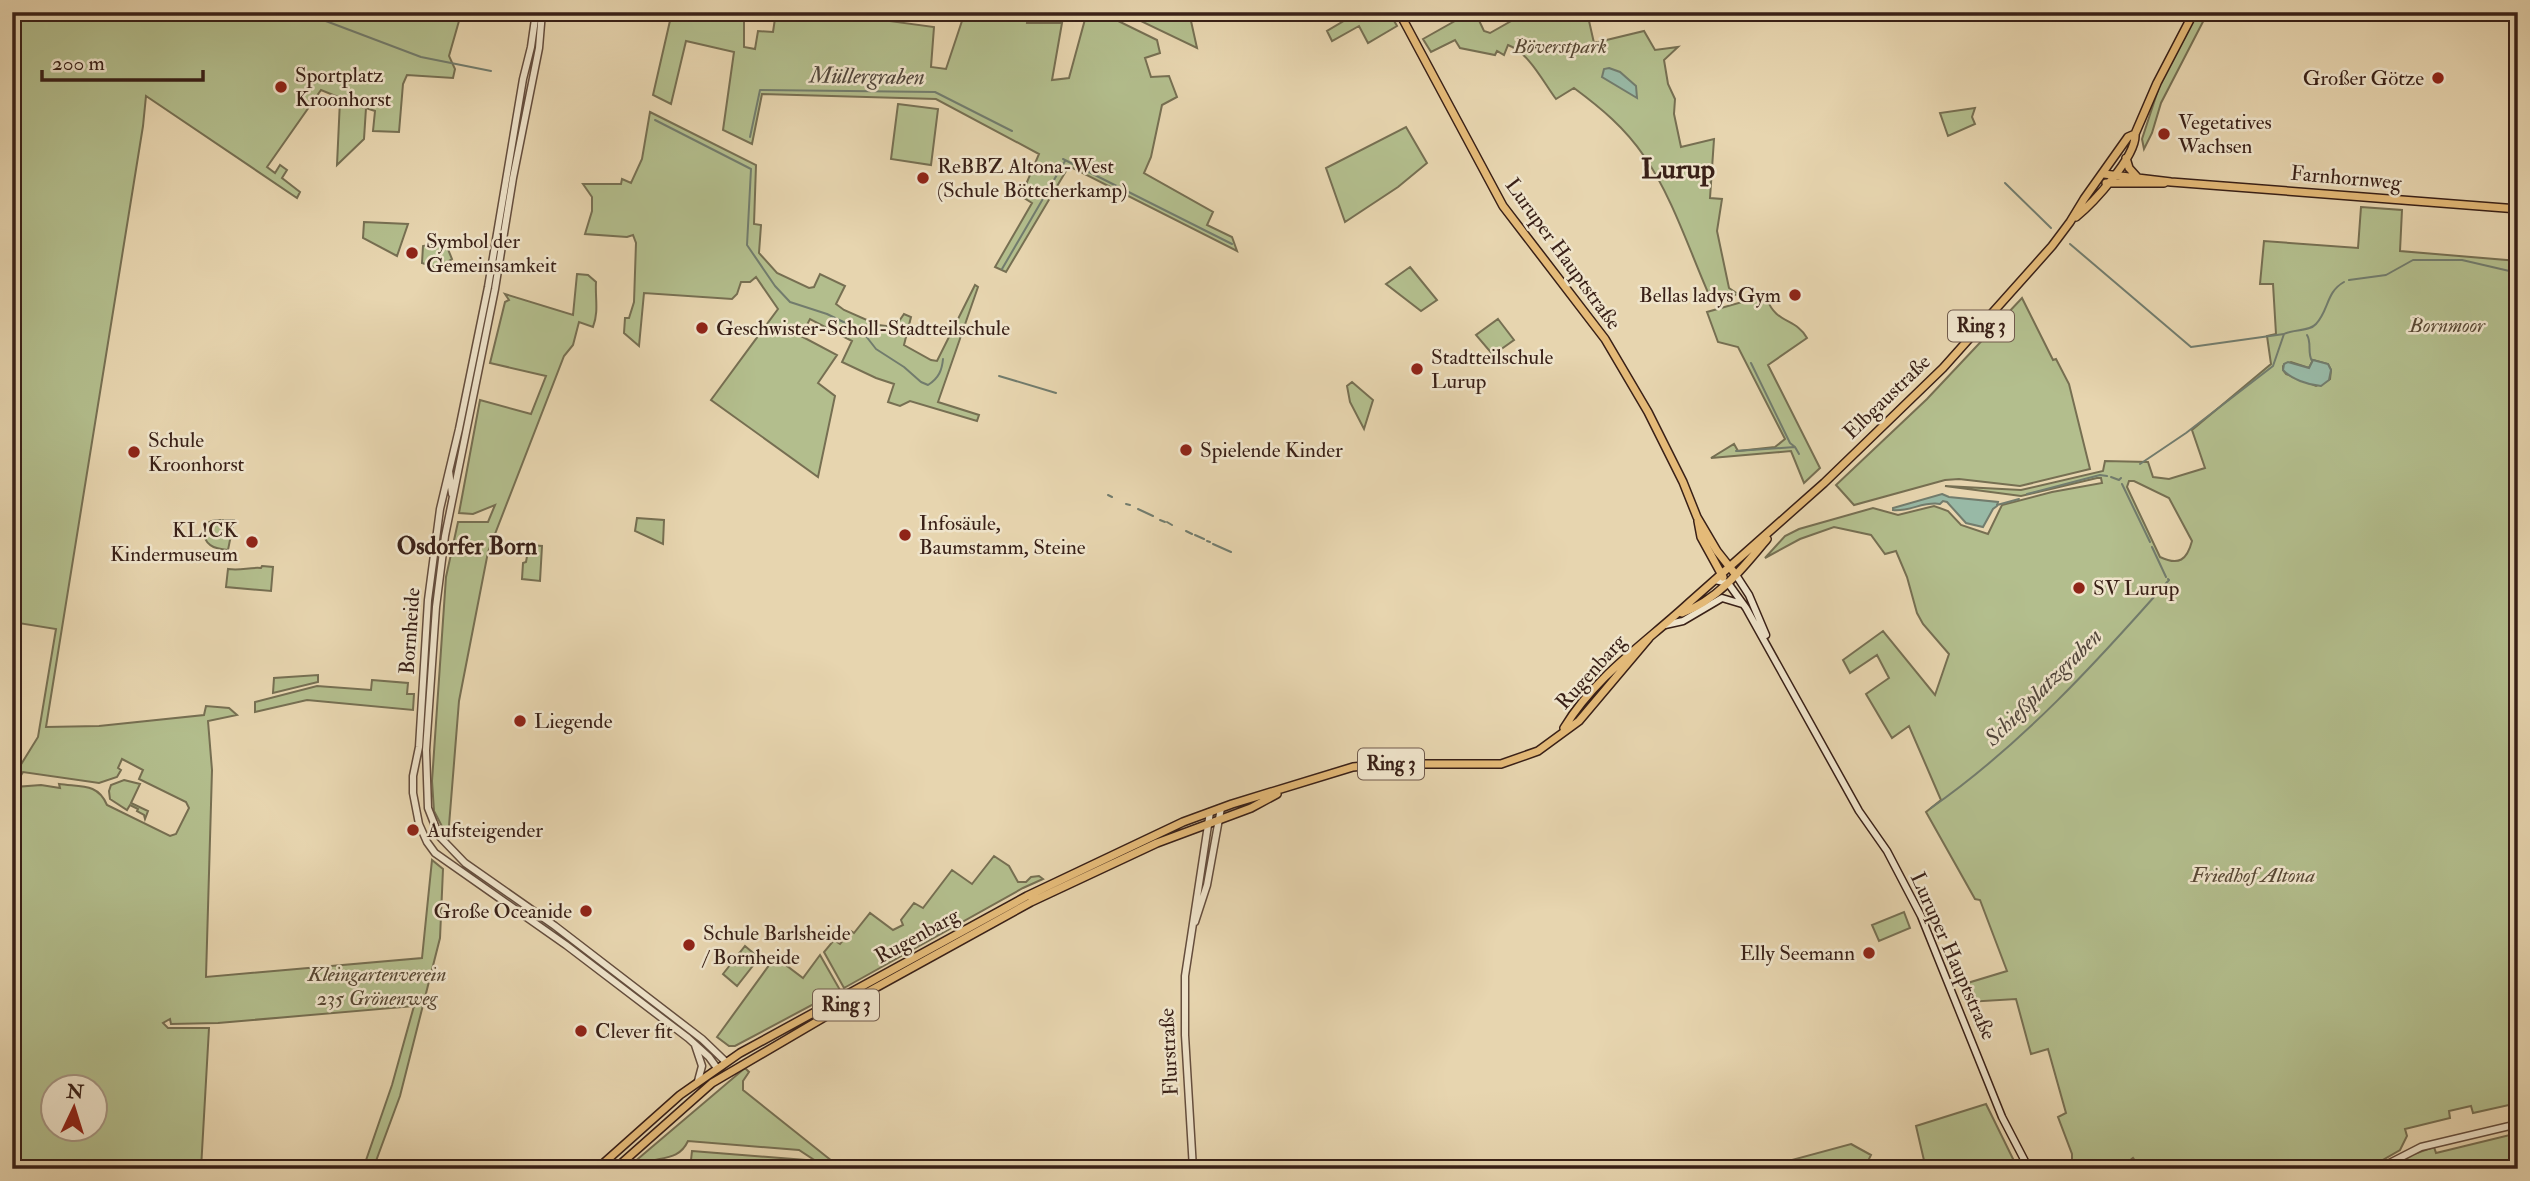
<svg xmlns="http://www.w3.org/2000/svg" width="2530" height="1181" font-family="'IM FELL Double Pica',serif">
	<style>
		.green { fill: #b3be8d; stroke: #766f52; stroke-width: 2; fill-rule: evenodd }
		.water { fill: #98b9a6; stroke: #727c6d; stroke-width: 2 }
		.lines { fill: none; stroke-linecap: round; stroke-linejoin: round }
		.stream { stroke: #727c6d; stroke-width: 2 }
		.tertiary-casing { stroke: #644d3d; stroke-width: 9 }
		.secondary-casing { stroke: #392017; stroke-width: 9 }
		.primary-casing { stroke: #392017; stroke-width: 10 }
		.tertiary { stroke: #efe4cb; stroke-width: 6 }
		.secondary { stroke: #efe4cb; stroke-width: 6 }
		.primary { stroke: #e4ba78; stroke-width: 7 }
		.poi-dot { fill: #8f2418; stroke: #efe4cb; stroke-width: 2.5 }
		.labels { text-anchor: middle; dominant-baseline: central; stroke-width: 5; stroke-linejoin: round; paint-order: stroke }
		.shield { fill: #efe4cb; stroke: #705b4d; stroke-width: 2 }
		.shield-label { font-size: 19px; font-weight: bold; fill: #392017 }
		.park-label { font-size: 21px; font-style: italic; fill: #584834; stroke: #efe4cb }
		.poi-label { font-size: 21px; fill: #392017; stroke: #efe4cb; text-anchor: start }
		.street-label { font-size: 21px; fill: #392017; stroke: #efe4cb }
		.water-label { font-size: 23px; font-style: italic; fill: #51463b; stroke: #efe4cb }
		.quarter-label { font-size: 24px; font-weight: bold; fill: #392017; stroke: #efe4cb }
		.district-label { font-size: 28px; font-weight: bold; fill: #392017; stroke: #efe4cb }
	</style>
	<rect width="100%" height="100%" fill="#e7d5af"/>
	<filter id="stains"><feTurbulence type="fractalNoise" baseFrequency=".00286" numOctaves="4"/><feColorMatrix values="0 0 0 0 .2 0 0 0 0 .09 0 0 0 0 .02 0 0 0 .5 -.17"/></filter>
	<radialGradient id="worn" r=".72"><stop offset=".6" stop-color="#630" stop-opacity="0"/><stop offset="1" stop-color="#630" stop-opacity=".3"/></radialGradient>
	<path class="green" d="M12,12h443l6,2 -12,42 6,13 -2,9 -46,-3 -4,9 -4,48 -26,-1 2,-20 -9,-3 -2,31 -27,26 3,-65 25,8 -44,-18 -54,77 8,6 5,-8 7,5 -5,8 18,14 -3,6 -151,-102 -3,30 -97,601 53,-1 105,-11 2,-9 23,2 8,7 -29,6 4,49 -6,207 216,-19 10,-98 11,9 -3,69 -40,158 -27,73h-10l29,-84 22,-79 -196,17 -47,1 -1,-5 -7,4 5,5h41l-8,141h-189v-390l26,-42 18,-108 -44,-7zM122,759l21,11 -4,9 47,23 3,6 -13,26 -6,2 -63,-31c-9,-22 -26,-18 -48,-21l1,4 -19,-3 -27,2 9,-15 76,11 18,-6 4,-7 -3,-2zM52,1086h42v42h-42z
		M672,12h59l13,2v33l11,2 3,-18 15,1 3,-20h92l-1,6 67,9 -3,40 15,2 19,-57h63l-1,11h35l-10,57 17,-2 18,-66h13l57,28 3,13 -15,5 6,19 18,-1 8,21 -15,8 -11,52 -7,16 69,39 -6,13 25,12 5,14 -168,-85 -63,106 -11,-5 37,-64 -11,-7 18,-42 -103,-55 -174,-5 -10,50 -29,-14 11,-78 -48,-11 -15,63 -18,-9z
		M1123,12h66l8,36 -71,-34z
		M1359,12h30l8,14 -29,17 -9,-17 -27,15 -5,-10z
		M1471,12h4l9,19 6,2 37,-21h60l7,31 50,-12 11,19 23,-3 -14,13 4,24 7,15 -1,15 7,33 33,-8 -4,59 12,1 -5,32 12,57 9,6 -18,5 -10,-2c-20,-45 -38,-101 -66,-141 -19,-28 -43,-48 -70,-68l-18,11c-14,-19 -27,-46 -48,-54l-4,10 -7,-4 -2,4 -35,-7 -5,-8 -24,12 -8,-13z
		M2198,12h10l-47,91 -9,30 -8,16 -2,-10 18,-55z
		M898,104l40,5 -7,56 -40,-6z
		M1975,108l-3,9 3,7 -27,12 -8,-23z
		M650,112l106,53 -2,59 7,1 -2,28 18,20 32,15 5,-1 6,-13 25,12 -9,18 8,6 34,15 17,2 9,-13 7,3 -7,28 27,15 6,1 38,-76 3,2 -40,115 41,13 -2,6 -67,-20 -10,5 -12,-4 6,-18 -18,-6 -34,-16 10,-21 -42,-22 -9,17 36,19 -19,28 17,13 -17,81 -107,-77 67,-91 -22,-32 -6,5h-9l-4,12 -5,5 -88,-6 -5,53 -15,-13 1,-15h4l5,-16 2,-59 -3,-8 -6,2 -42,-3 7,-23v-14l-9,-13h38l1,-5 9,4 11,-24z
		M1406,127l21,36 -29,24 -53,35 -19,-54z
		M2361,207l41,3 -2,41 118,10v842l-45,10 -2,-7 -22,5 1,7 -45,11 2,7 -7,14 -33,19h-226l-8,-11 -14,11h-47v-15l-14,-37 8,-4 -18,-64 -17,5 -15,-55 -49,3 -6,-17 46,-14 -27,-71 -5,-1 -49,-87 15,-12 -32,-74 -17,12 -26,-44 23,-16 -12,-23 -27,18 -7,-13 40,-29 52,64 14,-41 -26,-30 -6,-11 -10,-36 -11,-26 -11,3 -14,-19 -37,-8 -34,12 -35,19 20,-22 14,-7 74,-21 25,7 36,-9 14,5 13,14 27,9 14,-29 50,-13 50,-9 -1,-5h-4l-76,18 -76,-10 76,4 82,-19 2,-10 43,1 5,15 16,2 36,-11 -13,-38 79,-66 -4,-28 9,-2 -3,-50h-13l4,-43 94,7zM2313,360l15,4 3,6 -1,9 -14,7 -30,-12 -3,-4v-4l8,-4 18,6zM2129,481h5l35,17 23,43c-5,19 -13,25 -32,16l-33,-70z
		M364,222l44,2 -11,32 -34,-18z
		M445,242l7,17 -8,5 3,7 -25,-8 1,-17z
		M1410,267l27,33 -16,11 -35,-27z
		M577,274l11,1 8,7c-1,16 3,29 -3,45l-14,-5 -6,23 -9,11 -76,196 -29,149 -11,137 -14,-27 -2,-30 14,-204 12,-55h30l7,-17 -22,9 -14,-1 21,-113 51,14 15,-38 -56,-13 15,-61 4,-2 -4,-6 68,21z
		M1756,298l3,3 8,-2c9,25 29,19 40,39l-39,27 52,103 -16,15 -13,-32 -80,7 23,-14 4,7 37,-4 10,-8 -47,-92 -20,-5 -11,-30z
		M2022,298l31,62 3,-1 13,25 21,85 -70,17 -61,-7 -14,1 -91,25 -18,-20 91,-86z
		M1498,319l16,21 -21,15 -17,-20z
		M1352,382l21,18 -9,29 -14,-27 -3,-16z
		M637,518l27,2 -1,24 -28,-13z
		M215,520h19l-6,30c-14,-1 -25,-5 -24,-21l5,-7z
		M529,545l13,1 -2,35 -18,-2 1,-16 3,-1z
		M262,566l11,1 -2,24 -45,-4 2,-18c14,2 20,-2 33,-1z
		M318,675v7l-45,11 1,-15z
		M372,680l36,3 -1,11h7l-1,16 -106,-10 -52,12v-10l62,-16 54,4z
		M124,780l16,4 -9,19 17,8 -3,8 -1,-4 -7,-4 1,-2 -8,-4 -3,5 -17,-11 -1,-8 2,-6z
		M994,856l15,10 9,16h8l5,-5 8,-1 4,3 -20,9 -179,100 -20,-36 10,-12 6,4 11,-13 3,2 16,-20 23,17 10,-5 -2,-5 13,-17 9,5 29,-38 20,14z
		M1904,912l6,16 -31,13 -7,-16z
		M745,946l14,12 -22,28 -14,-12z
		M820,955l20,35 -105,56h-6l-12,-9 58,-80 28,21z
		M745,1068l4,4 -6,9v9l99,79 -20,-4 -23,-15 -111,-9c-7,15 -18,16 -33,19l-1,9h-28z
		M1986,1104l32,65h-92l-10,-43z
		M2518,1133v36h-130l26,-15 20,-7 2,6z
		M1851,1144l20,11 -7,14h-105z
		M692,1151l113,9 -1,9h-121l8,-9z"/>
	<path class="water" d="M1609,68l11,4 16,14 1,12 -35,-21 2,-8z
		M2313,360l15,4 3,6 -2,10 -8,6c-13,-1 -30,-7 -38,-16l1,-6 4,-2 21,6z
		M1942,494l7,3 49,5 -1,4 -4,3 -10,18 -17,-4 -19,-21 -4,-1 -3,3c-16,-3 -31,8 -47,6v-2z"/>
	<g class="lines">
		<path class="stream" d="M302,12l119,45 70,14
			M655,120l96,49 -4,76 28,41 15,16 37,12 35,17 14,18 28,18 17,15 7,3c11,-7 14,-15 15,-26
			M750,137l10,-47 175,2 77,39
			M1063,159l169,85
			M2005,183l46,45
			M2070,244l121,103 93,-13
			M1002,269l63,-108
			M2349,280l37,-5 27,-15h49l56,13
			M2307,335c5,8 0,18 5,26
			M1751,363l39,80 5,4
			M999,376l57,17
			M1736,451l59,-4 4,7
			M2140,464l46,-31 87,-67 11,-32c9,-5 25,-2 32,-10 13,-14 10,-32 28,-42
			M2111,477l8,3 2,-2
			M2122,484l28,58
			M2027,494l73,-19 7,1
			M1108,495l4,2
			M1126,504l4,1
			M1997,505l22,-6
			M1138,509l15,7
			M1160,520l5,2
			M1167,522l5,3
			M1186,531l6,3
			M1195,535l9,4
			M1207,541l3,1
			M1213,544l18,8
			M2152,547l14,30
			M1931,808c90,-63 166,-146 238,-228l-1,-1"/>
		<g class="tertiary-casing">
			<path id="tertiary" d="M536,12l-5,35 -8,32 -35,208 -29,142 -19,80 -12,91 -9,147 -6,29v17l6,31 8,18 8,11 131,92 122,93 21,19 8,11
				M542,12l-3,36 -26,130 -18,111 -50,247 -9,71 -10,143 2,58 11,28 26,27 90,63 147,113 24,23
				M449,471l3,23
				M1195,922l12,-37 14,-77
				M695,1045l7,21 -4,15
				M1193,1169l-8,-134v-59l25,-164
				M2378,1169l43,-22 97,-23"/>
		</g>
		<g class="secondary-casing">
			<path id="secondary" d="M1736,575l13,20 17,40
				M1715,580l13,3 18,25 113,203 28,40 34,65 81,201 27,52
				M1665,625l18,-4 39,-23 20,6"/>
		</g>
		<g class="primary-casing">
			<path id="primary" d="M1399,12l104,194 102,133 43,73 35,70 14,35 20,34 19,24
				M2126,158l3,10 9,10
				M2104,174l67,8 347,27
				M2106,183h58
				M2076,217c17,-14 61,-61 59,-83l22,-51 37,-71
				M1698,521l3,16 22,40
				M1682,613c36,-13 61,-45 85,-74
				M1564,728c32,-53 83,-86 127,-127l133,-118 119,-115 109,-122 18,-24 14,-23 44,-62 7,-3
				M597,1169l83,-74 60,-42 287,-157 156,-74 49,-18 121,-37 31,-3h117l37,-13 41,-30 70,-83
				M615,1169l97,-86 145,-85 174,-96 126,-59 94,-35 26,-14"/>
		</g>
		<use href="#tertiary" class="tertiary"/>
		<use href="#secondary" class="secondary"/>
		<use href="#primary" class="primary"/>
	</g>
	<g class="poi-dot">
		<circle cx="2438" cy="78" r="7"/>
		<circle cx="281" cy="87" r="7"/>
		<circle cx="2164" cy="134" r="7"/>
		<circle cx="923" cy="178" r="7"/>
		<circle cx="412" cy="253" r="7"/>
		<circle cx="1795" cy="295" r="7"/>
		<circle cx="702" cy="328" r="7"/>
		<circle cx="1417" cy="369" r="7"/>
		<circle cx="1186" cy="450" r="7"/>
		<circle cx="134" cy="452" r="7"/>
		<circle cx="905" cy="535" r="7"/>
		<circle cx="252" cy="542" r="7"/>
		<circle cx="2079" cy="588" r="7"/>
		<circle cx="520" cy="721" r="7"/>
		<circle cx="413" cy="830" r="7"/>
		<circle cx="586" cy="911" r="7"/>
		<circle cx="689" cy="945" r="7"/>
		<circle cx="1869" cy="953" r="7"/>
		<circle cx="581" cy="1031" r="7"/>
	</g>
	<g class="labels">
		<g class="shield">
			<rect x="1948" y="310.5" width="66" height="31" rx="5"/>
			<rect x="1358" y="748.5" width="66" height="31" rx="5"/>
			<rect x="813" y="989.5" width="66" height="31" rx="5"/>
		</g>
		<g class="shield-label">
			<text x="1981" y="326">Ring 3</text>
			<text x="1391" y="764">Ring 3</text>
			<text x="846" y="1005">Ring 3</text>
		</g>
		<g class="park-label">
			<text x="1560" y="46">Böverstpark</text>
			<text x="2447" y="325">Bornmoor</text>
			<text x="2253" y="875">Friedhof Altona</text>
			<text x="377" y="974">Kleingartenverein<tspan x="377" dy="24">235 Grönenweg</tspan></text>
		</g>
		<g class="poi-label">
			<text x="295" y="75">Sportplatz<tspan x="295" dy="24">Kroonhorst</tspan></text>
			<text x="2424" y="78" text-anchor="end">Großer Götze</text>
			<text x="2178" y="122">Vegetatives<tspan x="2178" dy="24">Wachsen</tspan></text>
			<text x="937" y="166">ReBBZ Altona-West<tspan x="937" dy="24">(Schule Böttcherkamp)</tspan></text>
			<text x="426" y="241">Symbol der<tspan x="426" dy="24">Gemeinsamkeit</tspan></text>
			<text x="1781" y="295" text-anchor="end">Bellas ladys Gym</text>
			<text x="716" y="328">Geschwister-Scholl-Stadtteilschule</text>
			<text x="1431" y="357">Stadtteilschule<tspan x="1431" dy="24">Lurup</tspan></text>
			<text x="148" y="440">Schule<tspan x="148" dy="24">Kroonhorst</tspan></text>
			<text x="1200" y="450">Spielende Kinder</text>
			<text x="919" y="523">Infosäule,<tspan x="919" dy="24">Baumstamm, Steine</tspan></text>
			<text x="238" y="530" text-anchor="end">KL!CK<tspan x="238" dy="24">Kindermuseum</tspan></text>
			<text x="2093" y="588">SV Lurup</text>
			<text x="534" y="721">Liegende</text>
			<text x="427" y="830">Aufsteigender</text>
			<text x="572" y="911" text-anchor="end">Große Oceanide</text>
			<text x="703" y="933">Schule Barlsheide<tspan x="703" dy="24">/ Bornheide</tspan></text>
			<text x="1855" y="953" text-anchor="end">Elly Seemann</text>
			<text x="595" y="1031">Clever fit</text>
		</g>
		<g class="street-label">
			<text transform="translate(2346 178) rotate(5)">Farnhornweg</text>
			<text transform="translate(1563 254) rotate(54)">Luruper Hauptstraße</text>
			<text transform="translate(1887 397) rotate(-44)">Elbgaustraße</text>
			<text transform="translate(410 631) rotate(-86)">Bornheide</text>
			<text transform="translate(1591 672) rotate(-48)">Rugenbarg</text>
			<text transform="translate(917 936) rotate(-29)">Rugenbarg</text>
			<text transform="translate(1953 956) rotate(66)">Luruper Hauptstraße</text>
			<text transform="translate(1169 1052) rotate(-93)">Flurstraße</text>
		</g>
		<g class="water-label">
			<text transform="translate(867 76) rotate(1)">Müllergraben</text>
			<text transform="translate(2043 687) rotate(-45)">Schießplatzgraben</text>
		</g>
		<g class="quarter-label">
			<text x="467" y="546">Osdorfer Born</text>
		</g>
		<g class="district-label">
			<text x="1678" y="169">Lurup</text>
		</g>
	</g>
	<rect width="2530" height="1181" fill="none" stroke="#e7d5af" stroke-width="42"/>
	<rect x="14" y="14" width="2502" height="1153" fill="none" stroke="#392017" stroke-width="3.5"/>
	<rect x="21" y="21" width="2488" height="1139" fill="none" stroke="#392017" stroke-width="2"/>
	<g transform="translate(74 1108) rotate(4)"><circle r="33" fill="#efe4cb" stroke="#a69683" stroke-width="2"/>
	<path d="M0-5L12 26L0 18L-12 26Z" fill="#8f2418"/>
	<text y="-10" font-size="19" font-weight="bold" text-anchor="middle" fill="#392017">N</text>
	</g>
	<path d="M42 70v10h161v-10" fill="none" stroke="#392017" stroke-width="3.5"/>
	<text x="52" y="70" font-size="21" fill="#392017" stroke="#efe4cb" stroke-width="5" paint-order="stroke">200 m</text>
	<rect width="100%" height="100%" filter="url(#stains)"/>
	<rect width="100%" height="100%" fill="url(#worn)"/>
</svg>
